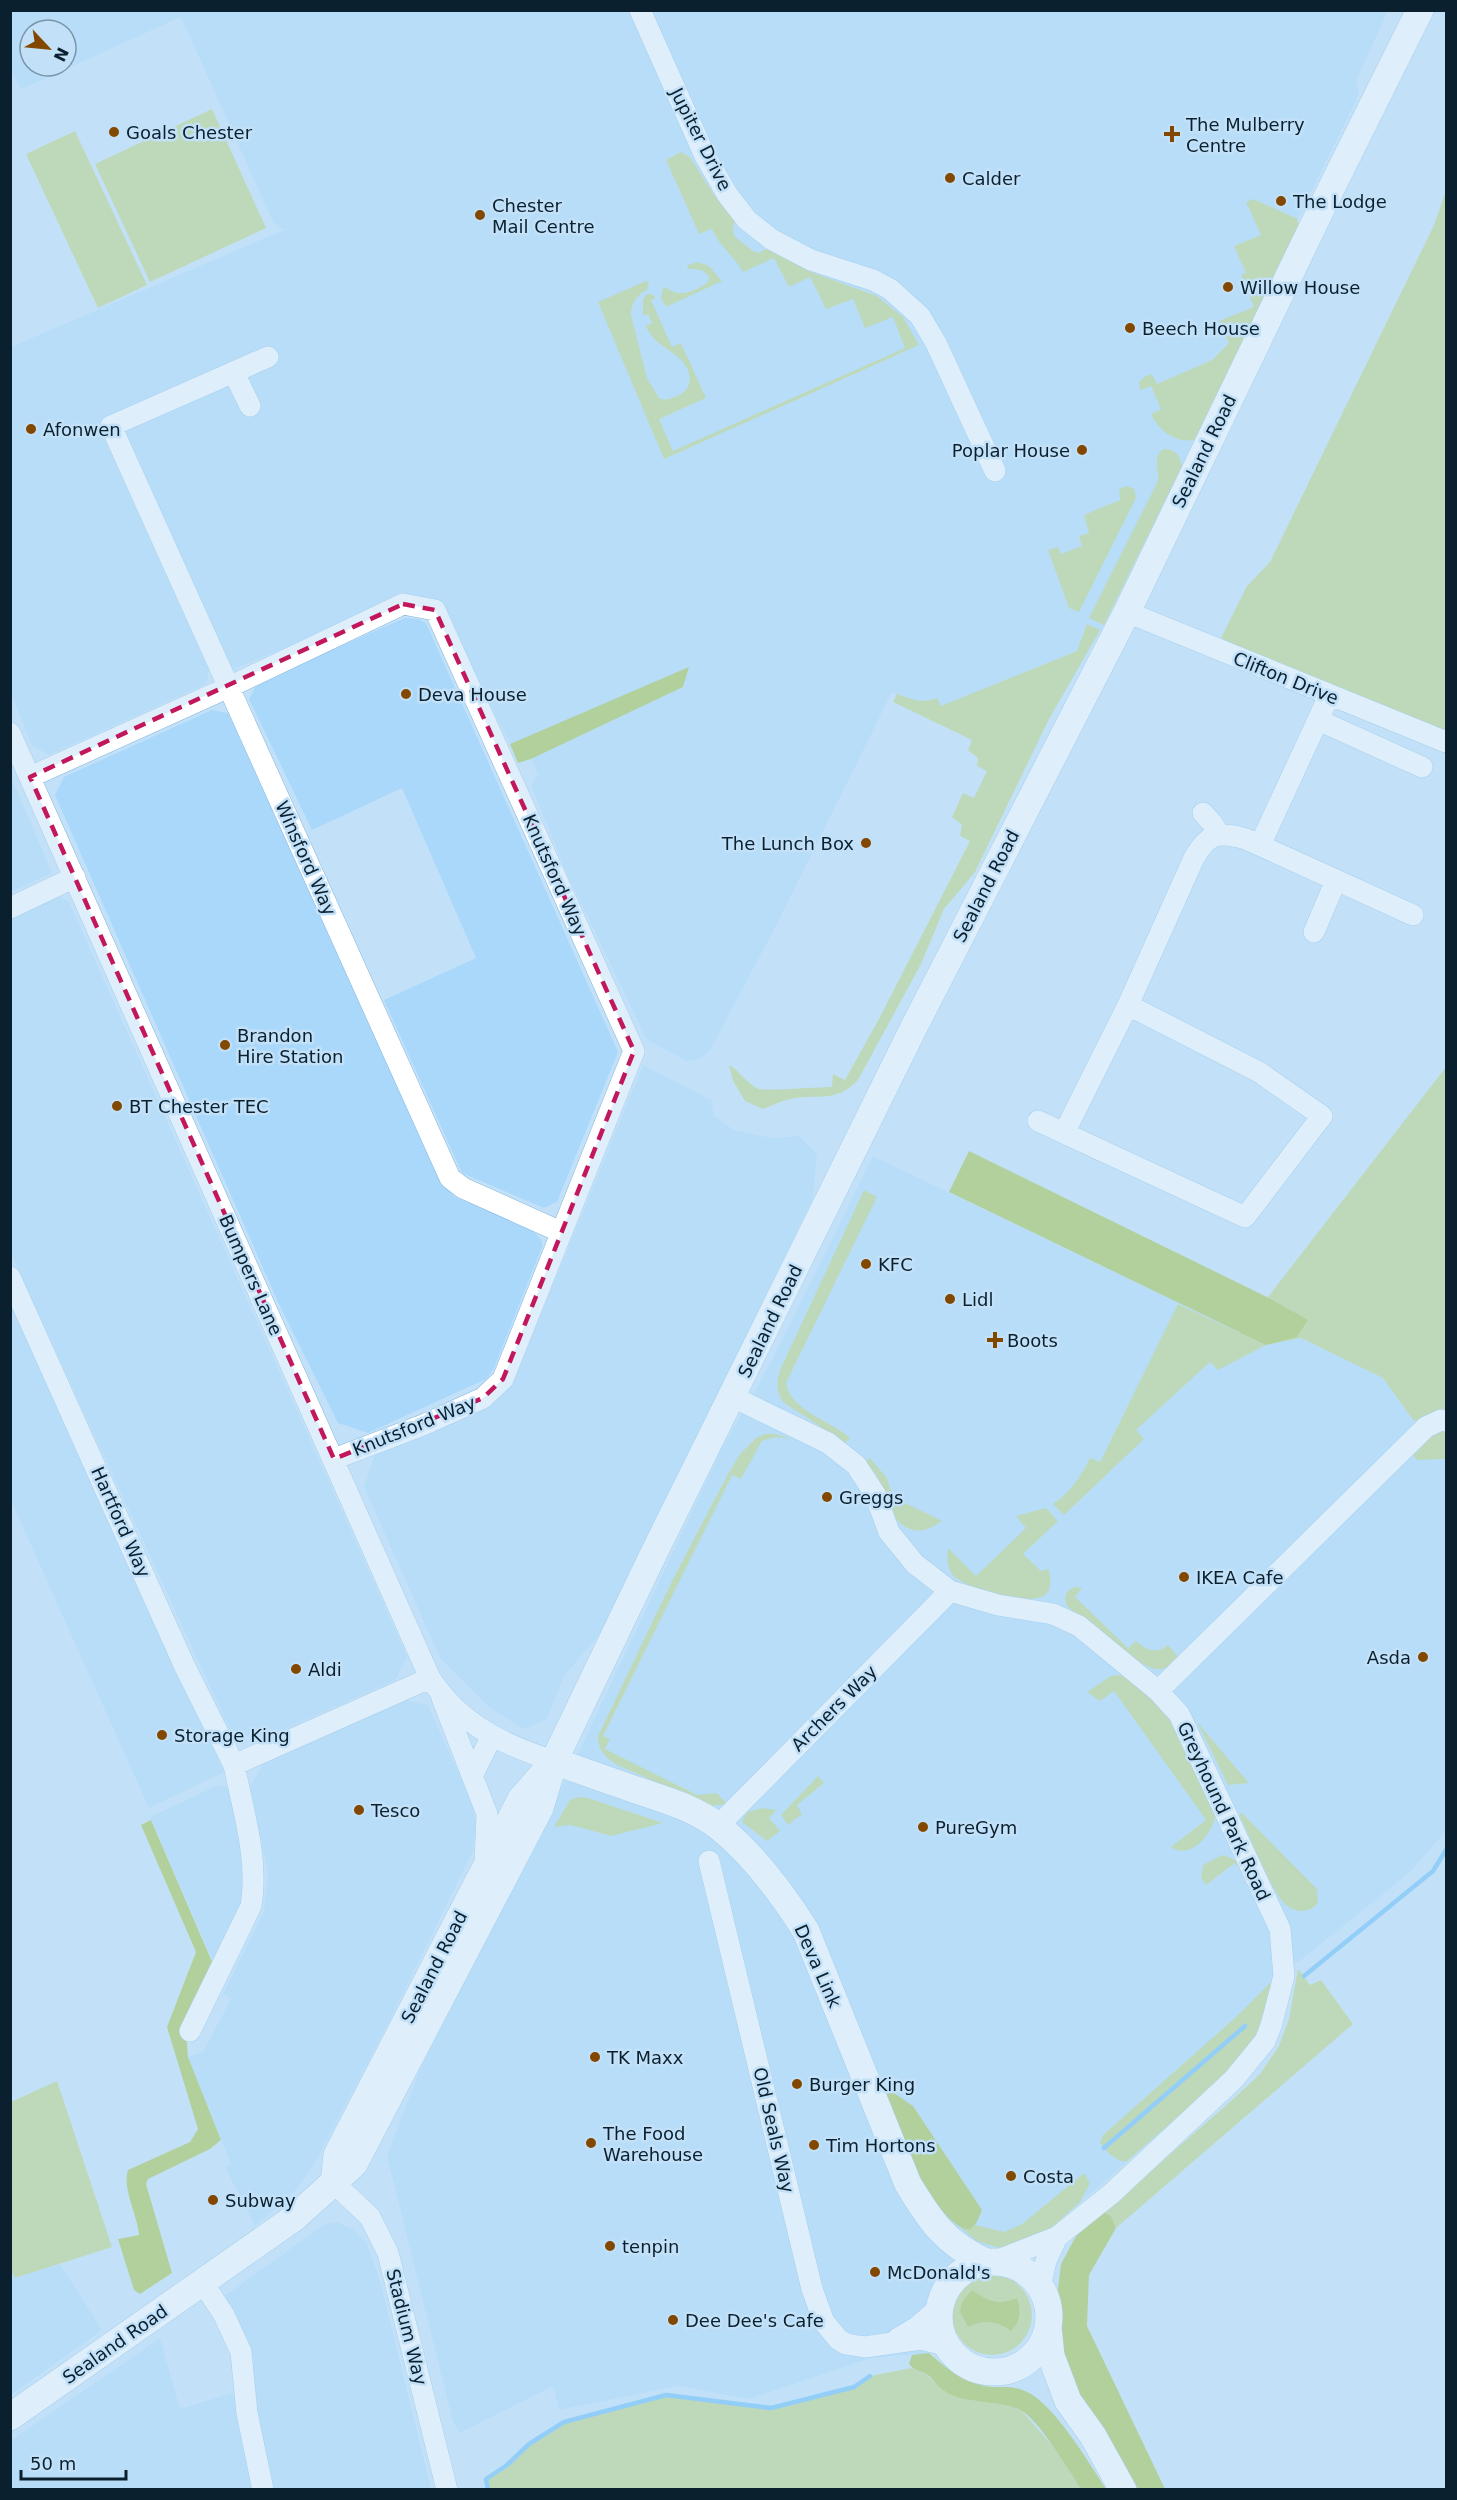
<svg xmlns="http://www.w3.org/2000/svg" width="1457" height="2500" font-family="'DejaVu Sans',sans-serif">
	<style>
		.built { fill: #aad8fb; fill-rule: evenodd }
		.green { fill: #b6cf70 }
		.forest { fill: #9dbb2e }
		.lines { fill: none; stroke-linecap: round; stroke-linejoin: round }
		.stream { stroke: #58b7f9; stroke-width: 4.5 }
		.minor-casing { stroke: #84b6dc; stroke-width: 22 }
		.major-casing { stroke: #84b6dc; stroke-width: 28 }
		.minor { stroke: #fff; stroke-width: 21 }
		.major { stroke: #fff; stroke-width: 27 }
		.marked { fill: none; stroke: #c2185b; stroke-width: 4.5; stroke-dasharray: 12 8; stroke-linejoin: round }
		.poi-dot { fill: #834800; stroke: #c2e1f8; stroke-width: 2 }
		.labels { text-anchor: middle; dominant-baseline: central; stroke-width: 5; stroke-linejoin: round; paint-order: stroke }
		.poi-label { font-size: 18px; fill: #0b202e; stroke: #c2e1f8; text-anchor: start }
		.street-label { font-size: 18px; fill: #0b202e; stroke: #c2e1f8 }
	</style>
	<rect width="100%" height="100%" fill="#c2e1f8"/>
	<path class="built" d="M11,11h1377l-32,69 3,14 -61,125 -1,3 4,2 -197,401 -55,94 -19,40 -138,-67 -115,232 -67,126 -10,9 -13,2 -40,-21 -80,-166 -36,-89 7,-11 -7,-15 152,-72 6,-19 -179,76 -70,-138 -27,-11 -181,75 -116,-255 -9,30 102,226 -3,13 -157,71 -17,-10 -21,-51 -1,-355 3,7 271,-116 -11,-8 -92,-205 -159,72 -11,-16zM30,30h36v36h-36z
		M405,618l13,1 8,4 192,429 -61,150 -13,6 -82,-35 -78,-173 92,-42 -74,-170 -90,42 -63,-131 9,-17z
		M212,710l16,3 215,471 12,13 77,32 10,12v6l-48,121 -8,11 -118,54 -30,-10 -60,-121 -223,-507 9,-18z
		M11,777l41,96 -41,19h-1z
		M53,895l9,2 7,5 338,754 -11,24 -136,60 -30,-10 -219,-476 -1,-339z
		M643,1065l68,35 3,16 20,14 38,8 27,-2 18,18 -4,44 -208,430 -41,48 -17,43 -24,10 -33,-21 -50,-50 -76,-171 12,-36 110,-43 34,-42z
		M873,1156l393,189 35,-7 82,40 30,42 33,-8v419l-36,41 -109,88 -25,13 -49,101 -179,157 -92,29 -19,14 -11,34 3,45 -58,5 -122,41 -71,-13 -119,24 -6,-24 -93,47 -7,-11 -66,-266 31,-82 155,-310 149,-316 47,-82z
		M10,1279l214,493 -75,36 -138,-307z
		M405,1700l23,5 43,96 5,20 -3,30 -80,163 -78,149 -18,26 -42,37 -30,-59 6,-3 -43,-107 15,-5 28,-53 -8,-5 41,-83 4,-38 -18,-86 13,-22z
		M216,1786h9l6,6 16,98 -32,76 -65,-149z
		M337,2222l16,7 14,15 14,40 50,205h-420l-1,-48 150,-103 20,71 69,-21 -26,-91 102,-73z
		M60,2264l42,66 -91,65 -1,-127 5,10z"/>
	<path class="green" d="M212,109l54,119 -116,54 -55,-118z
		M75,131l72,154 -49,23 -72,-154z
		M681,152l9,5 24,38 22,25 -3,6 1,10 19,15 5,2 11,-5 42,24 66,24 26,21 16,28 -255,114 -66,-157 48,-21 3,2 -2,7c-10,5 -16,13 -16,25l16,63 12,20c7,3 12,1 18,-2 16,-6 16,-23 5,-35 -12,-13 -23,-13 -35,-32l-1,-3 6,-3 -4,-9 -5,2v-17l4,-5h5l4,4 -5,2 21,47 9,-4 25,55 -47,21 14,32 232,-103 -12,-31 -28,11 -12,-29 -27,10 -16,-32 -21,10 -15,-29 -31,14c-10,-17 -23,-25 -31,-43l-13,5 -33,-74z
		M1446,190v544l-137,-53 -88,-43 26,-52 23,-24 164,-337z
		M1253,199l45,20 -1,3 4,2 -107,216c-19,3 -35,-9 -43,-26l10,-5 -10,-23 -11,4 -1,-8 5,-5 8,-3 5,10 55,-24 17,-17 -10,-22 35,-14 -13,-32 5,-2 -12,-27 27,-11 -15,-33z
		M698,262l11,4 13,15 -56,26 -5,-9 2,-11c5,1 8,4 13,6 10,2 25,-5 32,-11l1,-5c-7,-10 -13,-7 -22,-8l1,-4z
		M1163,449c12,-1 17,6 19,17l-78,159 -15,-7 69,-137c1,-13 -6,-23 5,-32z
		M1127,486l7,3 2,9 -57,114 -10,-4 -21,-58 10,-3 3,7 21,-8 -3,-10 10,-3 -5,-18 36,-15 -1,-11z
		M1087,624l13,6 -51,89 -74,153 -31,37 -23,55 -63,116c-23,24 -39,13 -68,19 -9,2 -19,7 -27,10l-18,-8 -12,-20 -4,-16c11,6 18,19 30,24 8,2 60,-2 73,-2l1,-13 12,6 35,-63 90,-176 -10,-5 2,-11 -10,-8 11,-24 11,5 13,-27 -10,-5 1,-8 -10,-8 4,-10 -79,-38 4,-8c14,5 25,10 40,4l4,8 136,-55z
		M1446,1067v345l-24,13 -9,-5 -30,-42 -82,-40 -35,7 -48,25 -8,-8 -74,68 8,9 -80,76 -11,-11c18,-12 27,-27 37,-46l10,4 78,-158 62,29z
		M864,1190l13,7 -91,186c5,28 44,37 64,55l-5,5 -62,-41c-7,-12 -7,-18 -3,-32z
		M1441,1431h5v28l-29,1 -4,-4 20,-21z
		M764,1434h12l16,5 -16,-2 -14,4 -21,38 -9,-4 -129,261 7,3 -5,10 92,46 20,-2 10,11 -16,2 -94,-41c-11,-7 -19,-14 -19,-29l74,-155 56,-107 12,-20 16,-16z
		M870,1458l16,19 6,16 5,6 45,22c-16,11 -30,15 -45,-1l-21,-46 -11,-12z
		M1046,1508l12,13 -35,33 18,17 8,-2c1,7 3,16 -1,23 -11,18 -84,-3 -95,-17 -7,-8 -6,-18 -5,-27l28,28 50,-48 -10,-12z
		M1075,1587l7,1 -7,9 53,51 8,-7c10,9 20,14 32,4l12,14c-7,6 -14,11 -25,10 -16,-3 -74,-50 -88,-63 -3,-9 -2,-15 8,-19z
		M1120,1675l8,2 37,31 51,106c-3,19 -25,47 -45,33l35,-27 -92,-129 -14,10 -13,-9 24,-16z
		M1197,1722l52,61 -21,2z
		M818,1776l6,7 -27,22 5,9 -14,11 -7,-10z
		M578,1797l10,1 75,25 -52,13 -40,-11 -17,2 16,-27z
		M763,1808l13,2 -7,8 11,13 -13,10 -25,-19 5,-10z
		M1241,1812l76,77 1,14c-9,10 -22,11 -33,1 -13,-12 -36,-69 -45,-88z
		M1222,1855l16,6 20,36 -23,-34 -29,22 -5,-7 2,-13z
		M1298,1969l12,16 11,-5 32,44 -237,204 -5,-12 -7,-4 127,-111 29,-27 19,-28 10,-27z
		M1274,1979l-17,54 -30,41 -101,88c-13,-3 -18,-9 -26,-19l3,-8 133,-118z
		M57,2081l55,166 -97,31 -5,-10 1,-166z
		M1084,2173l6,10 -10,19 -32,29 -49,17 -22,-7 -16,-13 8,1 6,-4 29,7 18,-8z
		M952 2315a40 40 0 1 1 80 0a40 40 0 1 1-80 0Z
		M912,2368l15,7 18,17 26,8 30,3 21,8 34,39 25,39 -593,1 -2,-11 21,-14 22,-21 35,-22 102,-27 105,13 83,-21 16,-11z"/>
	<path class="forest" d="M689,667l-6,20 -152,72 -13,4 -8,-19z
		M969,1151l298,146 41,23 -11,17 -31,8 -317,-153z
		M151,1820l62,144 -28,54 3,39 33,83 -11,9 -62,30 -2,5 26,89 -32,21 -6,-4 -16,-51 21,-4c-2,-22 -17,-45 -11,-65l62,-28 8,-13 -31,-102 29,-75 -55,-127z
		M891,2091l22,15 69,104c-3,6 -5,16 -12,19 -14,4 -42,-35 -49,-46 -14,-27 -23,-58 -35,-86l1,-5z
		M1104,2212l7,4 5,12 -27,47 -2,51 78,163h-27l-66,-103 -13,-30 -3,-52 5,-40 15,-28z
		M972,2290c16,11 25,16 45,8 4,12 4,23 -6,33 -13,-10 -29,-12 -43,-4l-8,-15 2,-10z
		M929,2353c19,17 38,32 64,34 11,0 21,-1 32,4 29,12 64,72 81,98h-25c-12,-18 -43,-71 -61,-79 -23,-11 -54,-5 -76,-19 -6,-4 -10,-11 -16,-16 -7,-4 -14,-4 -19,-11l3,-9z"/>
	<g class="lines">
		<path class="stream" d="M1304,1976l129,-105 13,-21
			M1104,2148l141,-122
			M488,2490l-2,-11 21,-14 22,-21 35,-22 102,-27 105,13 83,-21 16,-11"/>
		<g class="minor-casing">
			<path id="minor" d="M640,10l65,146 22,38 20,26 24,19 40,21 62,20 17,9 30,27 16,27 59,128
				M268,357l-157,69 339,752 13,10 98,44
				M234,373l16,33
				M1127,612l319,130
				M1318,720l104,47
				M10,733l420,945c30,46 73,67 124,83
				M30,777l199,-90 174,-83 32,6 199,441 -131,328 -20,19 -60,27 -89,34
				M1203,813l10,11 6,11
				M1260,845l69,-149
				M10,908l65,-31
				M1314,932l22,-52
				M1038,1121l207,96 77,-101 -63,-44 -131,-67
				M1064,1133l64,-128 66,-147c14,-25 25,-27 52,-19l167,76
				M10,1277l175,390 49,98
				M733,1397l95,46 28,22 19,29 14,38 26,32 35,27 48,14 55,9 26,12 79,65 21,23 101,215 4,47 -13,50 -6,15 -31,38 -123,115 -54,43 -64,25
				M1158,1691l268,-264 15,-7 5,1
				M442,1698l45,116 -2,52
				M472,1776l20,-40
				M718,1826l232,-235
				M709,1861l103,428 12,33 14,17 8,5 19,3 56,-8 24,6
				M190,2031l61,-125c8,-46 -8,-95 -17,-141l196,-87
				M334,2183l36,34 18,36 59,237
				M203,2283l21,32 17,37 6,61 16,77
				M1040,2287l6,-26 11,-24
				M897,2339l20,-12 22,-19"/>
		</g>
		<g class="major-casing">
			<path id="major" d="M554,1761c27,10 54,19 82,29 27,9 59,18 83,37 35,28 63,66 87,104l102,253c23,38 37,59 78,78
				M334,2183l3,-28 184,-356 28,-32
				M939 2317a55 55 0 1 1 110 0a55 55 0 1 1-110 0Z
				M1048,2327l3,29 17,45 25,35 30,54
				M10,2417l284,-199 60,-54 186,-356 14,-47 99,-206 261,-528 213,-415 199,-413 94,-189"/>
		</g>
		<use href="#minor" class="minor"/>
		<use href="#major" class="major"/>
	</g>
	<path d="M0 0H1457V2500H0ZM403,604l32,6 199,441 -131,328 -20,19 -149,61 -304,-682z" fill="#c2e1f8" fill-opacity=".55" fill-rule="evenodd"/>
	<path class="marked" d="M403,604l32,6 199,441 -131,328 -20,19 -149,61 -304,-682z"/>
	<g class="poi-dot">
		<circle cx="114" cy="132" r="6"/>
		<path d="M1169 125h6v6h6v6h-6v6h-6v-6h-6v-6h6z"/>
		<circle cx="950" cy="178" r="6"/>
		<circle cx="1281" cy="201" r="6"/>
		<circle cx="480" cy="215" r="6"/>
		<circle cx="1228" cy="287" r="6"/>
		<circle cx="1130" cy="328" r="6"/>
		<circle cx="31" cy="429" r="6"/>
		<circle cx="1082" cy="450" r="6"/>
		<circle cx="406" cy="694" r="6"/>
		<circle cx="866" cy="843" r="6"/>
		<circle cx="225" cy="1045" r="6"/>
		<circle cx="117" cy="1106" r="6"/>
		<circle cx="866" cy="1264" r="6"/>
		<circle cx="950" cy="1299" r="6"/>
		<path d="M992 1331h6v6h6v6h-6v6h-6v-6h-6v-6h6z"/>
		<circle cx="827" cy="1497" r="6"/>
		<circle cx="1184" cy="1577" r="6"/>
		<circle cx="1423" cy="1657" r="6"/>
		<circle cx="296" cy="1669" r="6"/>
		<circle cx="162" cy="1735" r="6"/>
		<circle cx="359" cy="1810" r="6"/>
		<circle cx="923" cy="1827" r="6"/>
		<circle cx="595" cy="2057" r="6"/>
		<circle cx="797" cy="2084" r="6"/>
		<circle cx="591" cy="2143" r="6"/>
		<circle cx="814" cy="2145" r="6"/>
		<circle cx="1011" cy="2176" r="6"/>
		<circle cx="213" cy="2200" r="6"/>
		<circle cx="610" cy="2246" r="6"/>
		<circle cx="875" cy="2272" r="6"/>
		<circle cx="673" cy="2320" r="6"/>
	</g>
	<g class="labels">
		<g class="poi-label">
			<text x="1186" y="124">The Mulberry<tspan x="1186" dy="21">Centre</tspan></text>
			<text x="126" y="132">Goals Chester</text>
			<text x="962" y="178">Calder</text>
			<text x="1293" y="201">The Lodge</text>
			<text x="492" y="205">Chester<tspan x="492" dy="21">Mail Centre</tspan></text>
			<text x="1240" y="287">Willow House</text>
			<text x="1142" y="328">Beech House</text>
			<text x="43" y="429">Afonwen</text>
			<text x="1070" y="450" text-anchor="end">Poplar House</text>
			<text x="418" y="694">Deva House</text>
			<text x="854" y="843" text-anchor="end">The Lunch Box</text>
			<text x="237" y="1035">Brandon<tspan x="237" dy="21">Hire Station</tspan></text>
			<text x="129" y="1106">BT Chester TEC</text>
			<text x="878" y="1264">KFC</text>
			<text x="962" y="1299">Lidl</text>
			<text x="1007" y="1340">Boots</text>
			<text x="839" y="1497">Greggs</text>
			<text x="1196" y="1577">IKEA Cafe</text>
			<text x="1411" y="1657" text-anchor="end">Asda</text>
			<text x="308" y="1669">Aldi</text>
			<text x="174" y="1735">Storage King</text>
			<text x="371" y="1810">Tesco</text>
			<text x="935" y="1827">PureGym</text>
			<text x="607" y="2057">TK Maxx</text>
			<text x="809" y="2084">Burger King</text>
			<text x="603" y="2133">The Food<tspan x="603" dy="21">Warehouse</tspan></text>
			<text x="826" y="2145">Tim Hortons</text>
			<text x="1023" y="2176">Costa</text>
			<text x="225" y="2200">Subway</text>
			<text x="622" y="2246">tenpin</text>
			<text x="887" y="2272">McDonald's</text>
			<text x="685" y="2320">Dee Dee's Cafe</text>
		</g>
		<g class="street-label">
			<text transform="translate(701 139) rotate(63)">Jupiter Drive</text>
			<text transform="translate(1204 451) rotate(-64)">Sealand Road</text>
			<text transform="translate(1286 678) rotate(22)">Clifton Drive</text>
			<text transform="translate(306 858) rotate(66)">Winsford Way</text>
			<text transform="translate(555 875) rotate(66)">Knutsford Way</text>
			<text transform="translate(986 886) rotate(-63)">Sealand Road</text>
			<text transform="translate(251 1275) rotate(66)">Bumpers Lane</text>
			<text transform="translate(770 1321) rotate(-64)">Sealand Road</text>
			<text transform="translate(414 1426) rotate(-22)">Knutsford Way</text>
			<text transform="translate(121 1522) rotate(66)">Hartford Way</text>
			<text transform="translate(834 1708) rotate(-45)">Archers Way</text>
			<text transform="translate(1224 1811) rotate(65)">Greyhound Park Road</text>
			<text transform="translate(818 1966) rotate(66)">Deva Link</text>
			<text transform="translate(434 1967) rotate(-63)">Sealand Road</text>
			<text transform="translate(774 2130) rotate(77)">Old Seals Way</text>
			<text transform="translate(407 2327) rotate(76)">Stadium Way</text>
			<text transform="translate(115 2344) rotate(-35)">Sealand Road</text>
		</g>
	</g>
	<rect width="1457" height="2500" fill="none" stroke="#0b202e" stroke-width="24"/>
	<g transform="translate(48 48) rotate(116)"><circle r="28" fill="#c2e1f8" stroke="#7994a7" stroke-width="1.5"/>
	<path d="M0-4.5L10 22L0 15L-10 22Z" fill="#834800"/>
	<text y="-9" font-size="16" font-weight="bold" text-anchor="middle" fill="#0b202e">N</text>
	</g>
	<path d="M21 2470v9h105v-9" fill="none" stroke="#0b202e" stroke-width="3"/>
	<text x="30" y="2470" font-size="18" fill="#0b202e" stroke="#c2e1f8" stroke-width="4.5" paint-order="stroke">50 m</text>
</svg>
